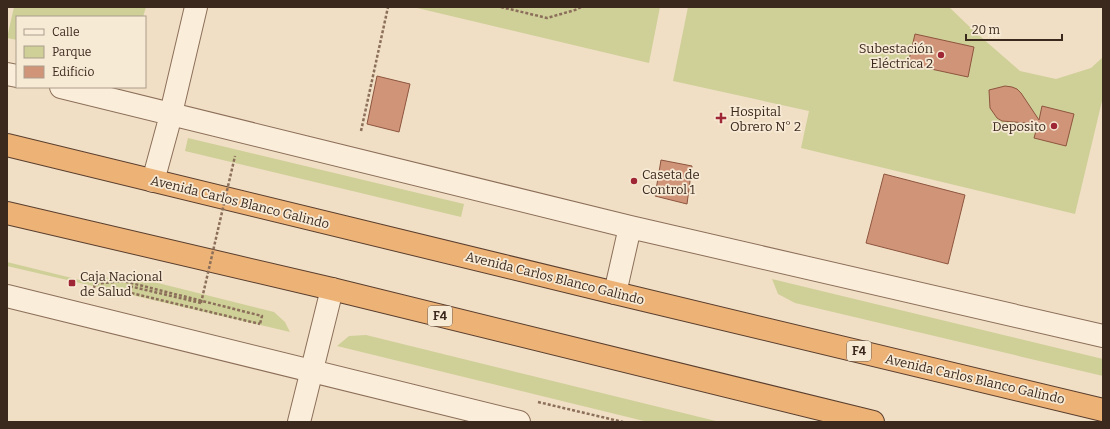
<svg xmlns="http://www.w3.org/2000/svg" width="1110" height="429" font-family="Bitter,serif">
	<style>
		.green { fill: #cfcf98 }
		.building { fill: #d09479; stroke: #8d553e }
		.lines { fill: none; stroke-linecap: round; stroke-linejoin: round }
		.minor-casing { stroke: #8c6f5a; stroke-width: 24 }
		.trunk-casing { stroke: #5a3e2e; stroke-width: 24 }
		.path { stroke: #8c6f5a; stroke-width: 2.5; stroke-dasharray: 3 2; stroke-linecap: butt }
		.minor { stroke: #faedd9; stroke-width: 22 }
		.trunk { stroke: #ecb276; stroke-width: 22 }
		.path-bridge { stroke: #8c6f5a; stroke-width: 2.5; stroke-dasharray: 3 2; stroke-linecap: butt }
		.poi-dot { fill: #9f2634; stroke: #f7ead5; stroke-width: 1.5 }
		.labels { text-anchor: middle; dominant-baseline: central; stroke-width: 3.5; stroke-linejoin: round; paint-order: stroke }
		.shield { fill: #f7ead5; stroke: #746355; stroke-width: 1 }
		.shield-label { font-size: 12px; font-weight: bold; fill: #3c291e }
		.poi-label { font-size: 13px; fill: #3c291e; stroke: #f7ead5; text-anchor: start }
		.street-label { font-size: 13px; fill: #3c291e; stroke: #f7ead5 }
	</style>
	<rect width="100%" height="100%" fill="#f0dfc5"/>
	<path class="green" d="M14,7h132l-3,10h-126v23l-10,-2z
		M413,7h247l-11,56z
		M688,7h261l24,23 47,41 36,8 35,-11 12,-11v40l-28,117 -274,-66 8,-37 -136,-30z
		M188,138l276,66 -3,13 -276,-66z
		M7,262l77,19 42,-6 148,37 11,10 5,10 -283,-66z
		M772,279l331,80v17l-308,-73 -17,-9z
		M366,335l354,87h-72l-311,-76 12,-10z"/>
	<path class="building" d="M915,34l59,13 -6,30 -60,-13z
		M377,76l33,8 -11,48 -32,-8z
		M1005,86l7,1 5,2 4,4 18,27 3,-14 32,8 -8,32 -32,-8 4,-14 -36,-3 -5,-3 -7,-10 -1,-18z
		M661,160l31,6 -5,38 -32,-8z
		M884,174l81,21 -17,69 -82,-21z"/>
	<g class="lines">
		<g class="minor-casing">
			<path id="minor" d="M7,74l10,2
				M61,87l569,140 473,109
				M153,181l15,-55 28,-119
				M615,293l15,-66
				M7,296l512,126
				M299,422l33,-133"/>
		</g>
		<g class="trunk-casing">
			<path id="trunk" d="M7,145l608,148 488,117
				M7,213l325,76 541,133"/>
		</g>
		<path class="path" d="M501,7l46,11 28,-8 6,-3
			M361,131l27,-124
			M94,288l1,-4 28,-3 139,35 -2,8
			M201,303l-72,-17 -2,6 133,32
			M538,402l85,20"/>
		<use href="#minor" class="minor"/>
		<use href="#trunk" class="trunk"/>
		<path class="path-bridge" d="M201,303l34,-147"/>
	</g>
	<g class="poi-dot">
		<circle cx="941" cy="55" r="4"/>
		<path d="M719 112h4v4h4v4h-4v4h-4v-4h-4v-4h4z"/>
		<circle cx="1054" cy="126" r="4"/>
		<circle cx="634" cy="181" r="4"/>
		<rect x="68" y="279" width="8" height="8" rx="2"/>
	</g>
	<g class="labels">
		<g class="shield">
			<rect x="428" y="306" width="24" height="20" rx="3"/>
			<rect x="847" y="341" width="24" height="20" rx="3"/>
		</g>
		<g class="shield-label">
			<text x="440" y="316">F4</text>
			<text x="859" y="351">F4</text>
		</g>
		<g class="poi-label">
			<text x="933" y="48" text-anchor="end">Subestación<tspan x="933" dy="15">Eléctrica 2</tspan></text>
			<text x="730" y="111">Hospital<tspan x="730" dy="15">Obrero N° 2</tspan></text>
			<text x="1046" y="126" text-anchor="end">Deposito</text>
			<text x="642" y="174">Caseta de<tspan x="642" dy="15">Control 1</tspan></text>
			<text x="80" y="276">Caja Nacional<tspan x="80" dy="15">de Salud</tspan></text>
		</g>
		<g class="street-label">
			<text transform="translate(240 202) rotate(14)">Avenida Carlos Blanco Galindo</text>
			<text transform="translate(555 278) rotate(14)">Avenida Carlos Blanco Galindo</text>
			<text transform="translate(975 379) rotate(13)">Avenida Carlos Blanco Galindo</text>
		</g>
	</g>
	<rect width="1110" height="429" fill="none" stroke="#3c291e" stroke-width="16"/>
	<rect x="16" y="16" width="130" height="72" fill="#f7ead5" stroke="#ac9d8c"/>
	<rect x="24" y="29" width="20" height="6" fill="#faedd9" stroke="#ac9d8c"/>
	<text x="52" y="36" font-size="12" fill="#3c291e">Calle</text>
	<rect x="24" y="46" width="20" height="12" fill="#cfcf98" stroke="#ac9d8c"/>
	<text x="52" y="56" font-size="12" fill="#3c291e">Parque</text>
	<rect x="24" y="66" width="20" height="12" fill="#d09479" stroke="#ac9d8c"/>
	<text x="52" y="76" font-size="12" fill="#3c291e">Edificio</text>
	<path d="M966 34v6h96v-6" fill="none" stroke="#3c291e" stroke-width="2"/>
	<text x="972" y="34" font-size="12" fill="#3c291e" stroke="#f7ead5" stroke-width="3" paint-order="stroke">20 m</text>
</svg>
